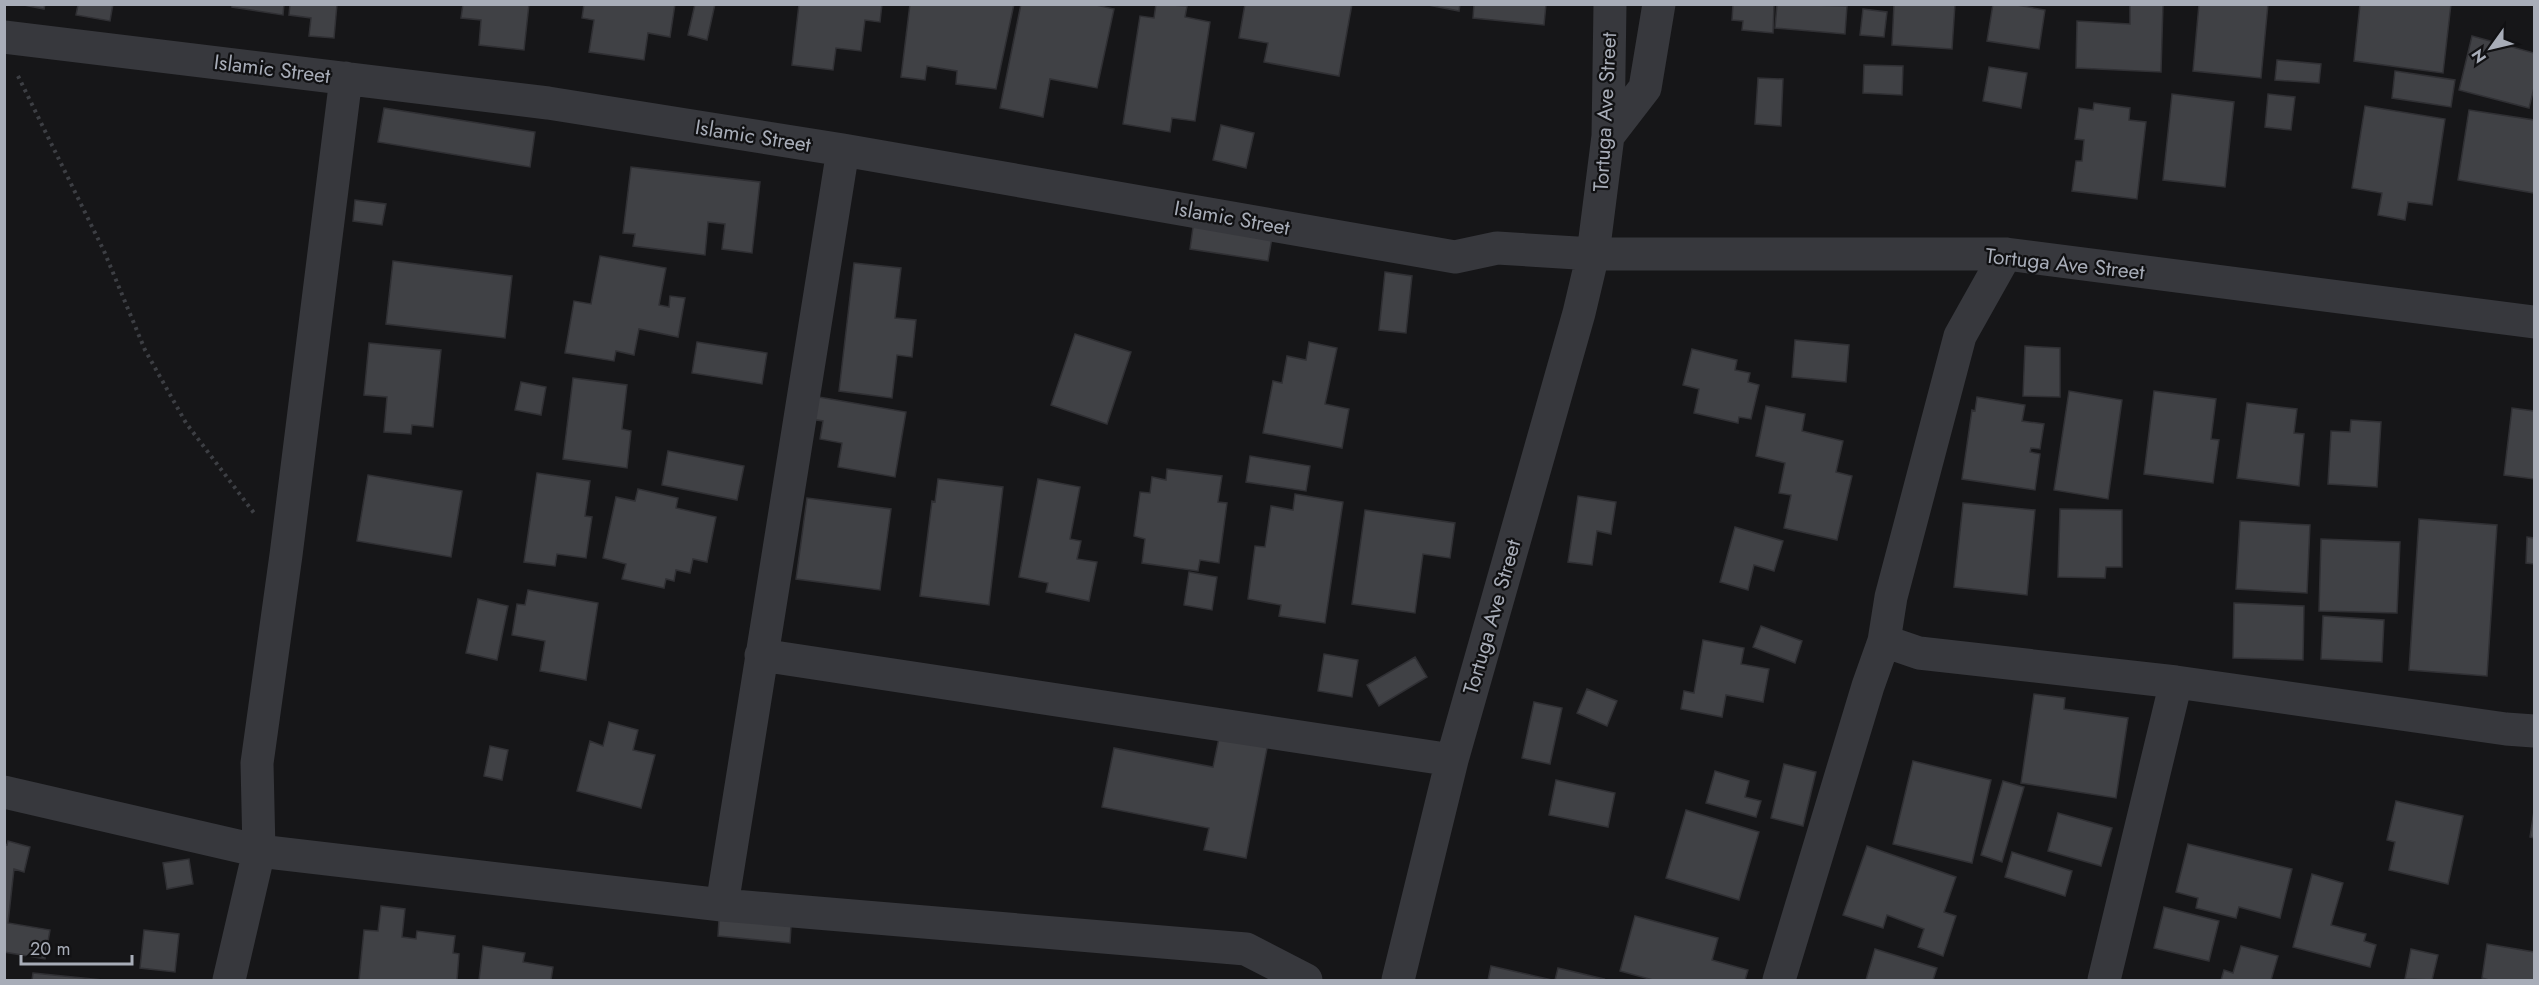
<svg xmlns="http://www.w3.org/2000/svg" width="2539" height="985" font-family="Jost,sans-serif">
	<style>
		.building { fill: #404145; stroke: #303034; stroke-width: 1.5 }
		.lines { fill: none; stroke-linecap: round; stroke-linejoin: round }
		.path { stroke: #3d3f44; stroke-width: 4; stroke-dasharray: 3 4.5; stroke-linecap: butt }
		.minor { stroke: #37383d; stroke-width: 33 }
		.labels { text-anchor: middle; dominant-baseline: central; stroke-width: 4.5; stroke-linejoin: round; paint-order: stroke }
		.street-label { font-size: 21px; fill: #a8adb8; stroke: #111113 }
	</style>
	<rect width="100%" height="100%" fill="#161618"/>
	<path class="building" d="M19,4h26l-1,5z
		M74,4h39l-3,17 -34,-6 2,-10z
		M232,4h52l-1,11 -51,-8z
		M290,4h47l-3,34 -25,-2 2,-18 -22,-3z
		M463,4h66l-5,46 -45,-5 2,-25 -20,-2z
		M584,4h91l-5,33 -22,-4 -4,27 -55,-8 5,-32 -12,-2z
		M695,4h20l-8,36 -19,-5z
		M799,4h83l-2,18 -15,-2 -4,31 -25,-3 -3,22 -41,-5z
		M910,4h104l-18,85 -40,-5 1,-13 -30,-5 -2,14 -24,-3z
		M1021,4h71l22,5 -17,79 -47,-9 -7,38 -43,-9z
		M1156,4l31,2 -2,11 25,5 -15,99 -23,-3 -2,14 -47,-8 17,-108 14,2z
		M1245,4h107l-13,72 -75,-14 4,-19 -29,-5z
		M1423,4h37l-1,7z
		M1474,4h72l-2,21 -71,-7z
		M1733,4h41l-1,29 -31,-3 1,-9 -11,-1z
		M1777,4l70,2 -2,28 -70,-6z
		M1894,4h61l-3,45 -60,-4z
		M1993,4h18l34,6 -6,39 -52,-8z
		M2130,4h33l-2,68 -85,-4 1,-47 53,3z
		M2199,4h69l-7,74 -68,-7z
		M2360,4h91l-8,69 -89,-12z
		M1863,9l24,3 -3,25 -24,-2z
		M2472,36l62,17v35l-5,20 -70,-18z
		M2277,60l44,4 -2,19 -44,-3z
		M1864,65l39,1 -1,29 -39,-2z
		M1989,67l38,6 -6,35 -38,-7z
		M2395,71l60,9 -4,27 -59,-9z
		M1758,78l25,1 -2,47 -26,-2z
		M2172,94l62,8 -9,85 -62,-7z
		M2268,94l27,3 -4,33 -26,-3z
		M2094,103l36,5 -1,12 17,2 -9,77 -65,-8 4,-30h6l2,-21 -9,-1 4,-31 14,2z
		M2365,106l80,13 -13,86 -24,-3 -3,18 -27,-5 4,-22 -30,-5z
		M384,108l151,24 -5,35 -152,-25z
		M2469,110l65,10v73l-76,-13z
		M1221,125l33,8 -8,35 -33,-8z
		M631,167l129,15 -8,71 -30,-4 3,-25 -17,-2 -3,33 -72,-9 2,-12 -12,-1z
		M355,200l31,4 -4,21 -29,-4z
		M1194,220l79,12 -5,29 -78,-12z
		M600,256l66,12 -7,37 10,2 1,-11 15,2 -7,39 -39,-8 -5,26 -18,-4 -2,10 -49,-8 9,-52 17,3z
		M393,261l119,15 -7,62 -119,-14z
		M854,263l47,5 -6,50 21,2 -4,37 -15,-2 -5,43 -53,-7z
		M1385,272l27,4 -6,57 -27,-3z
		M1075,334l56,18 -24,72 -56,-19z
		M1795,340l54,5 -3,37 -54,-5z
		M697,342l70,11 -5,31 -70,-11z
		M1309,342l28,6 -12,56 24,5 -7,39 -79,-15 10,-52 9,2 5,-27 19,4z
		M369,343l72,7 -8,77 -21,-2 -1,9 -27,-2 3,-35 -23,-2z
		M2025,346l35,2v49l-37,-1z
		M1692,349l45,11 -2,10 15,3 -2,9 11,3 -8,34 -12,-2 -1,6 -44,-10 5,-24 -16,-4z
		M573,378l54,7 -5,44 9,2 -4,37 -64,-9z
		M521,382l25,5 -5,28 -26,-5z
		M2069,391l53,9 -14,99 -54,-9z
		M2154,391l62,8 -5,40 8,1 -6,43 -69,-9z
		M807,395l99,17 -11,65 -57,-10 4,-24 -22,-4 3,-18 -20,-3z
		M1977,397l48,8 -3,16 22,3 -4,25 -9,-1 -1,4 10,2 -5,36 -73,-11 10,-69 3,1z
		M2247,403l50,6 -3,24 10,1 -5,52 -62,-8z
		M1766,406l39,8 -3,17 41,10 -7,31 16,4 -15,64 -53,-12 7,-33 -12,-2 6,-30 -29,-7z
		M2512,408l22,3v68l-30,-4z
		M2351,420l30,2 -4,65 -49,-3 3,-53 19,1z
		M668,451l76,15 -7,34 -75,-15z
		M1250,456l60,10 -4,25 -60,-9z
		M1167,469l55,7 -4,26 9,1 -8,60 -19,-3 -2,11 -56,-8 3,-24 -11,-3 6,-44 10,1 2,-16 14,3z
		M537,473l53,8 -5,35 7,1 -6,41 -29,-4 -2,12 -31,-4z
		M368,475l94,16 -11,66 -94,-16z
		M938,479l65,8 -14,118 -69,-9 12,-95 3,1z
		M1038,479l42,8 -10,52 11,2 -4,18 20,3 -8,39 -43,-9 2,-9 -29,-6z
		M638,489l40,9 -2,10 40,9 -9,45 -14,-3 -3,14 -14,-3 -2,11 -8,-2 -2,9 -42,-9 4,-15 -23,-6 13,-61 19,4z
		M1295,494l48,8 -18,121 -46,-7 2,-11 -33,-6 7,-53 10,1 6,-41 22,4z
		M1578,496l38,6 -5,32 -14,-3 -5,34 -24,-3z
		M807,498l84,11 -11,81 -84,-11z
		M1963,503l72,7 -8,85 -73,-8z
		M2060,509l62,1v57h-16l-1,11 -47,-1z
		M1365,510l90,13 -5,35 -27,-4 -8,59 -63,-9z
		M2419,519l78,6 -10,151 -78,-6z
		M2240,521l70,4 -3,68 -71,-4z
		M1735,527l48,14 -9,30 -20,-6 -6,25 -28,-8z
		M2527,537l7,1v26l-8,-1z
		M2321,539l79,3 -3,71 -78,-2z
		M1189,572l28,5 -5,33 -28,-5z
		M528,590l70,13 -12,77 -46,-9 5,-30 -33,-6 5,-31 8,1z
		M478,599l30,7 -11,54 -31,-7z
		M2234,603l70,3 -1,54 -70,-2z
		M2323,616l61,4 -2,42 -61,-3z
		M1761,626l41,15 -7,22 -42,-16z
		M1703,640l41,8 -3,16 28,5 -6,33 -37,-7 -4,22 -41,-8 3,-18 10,2z
		M1324,654l34,6 -6,37 -34,-6z
		M1415,657l12,20 -48,29 -12,-21z
		M1587,689l30,12 -10,25 -30,-13z
		M2034,694l31,4 -1,11 64,9 -12,80 -95,-15z
		M1534,702l28,6 -12,56 -28,-6z
		M609,722l29,8 -5,20 22,5 -14,53 -64,-17 13,-50 13,5z
		M1220,733l48,10 -22,115 -42,-8 5,-22 -107,-21 12,-59 99,19z
		M490,746l18,4 -6,30 -18,-4z
		M1913,761l78,19 -19,83 -79,-19z
		M1784,764l32,8 -13,54 -32,-8z
		M1715,771l34,10 -4,16 16,4 -5,16 -50,-14z
		M1556,780l59,13 -7,34 -59,-12z
		M2003,781l21,6 -22,75 -21,-7z
		M2396,801l67,15 -15,68 -59,-14 6,-28 -8,-2z
		M1686,810l73,22 -20,68 -73,-22z
		M2534,811v27l-4,-1z
		M2058,813l54,15 -11,38 -53,-15z
		M8,841l22,6 -6,25 -10,-3 -6,54 42,7 -5,29 -41,-7v-108l3,1z
		M2188,844l104,25 -12,49 -41,-11 -3,11 -40,-10 2,-10 -22,-6z
		M1867,846l89,31 -12,35 12,4 -13,40 -25,-9 6,-18 -37,-14 -4,13 -40,-13z
		M2012,852l60,19 -7,25 -60,-19z
		M189,859l4,25 -26,5 -4,-26z
		M2312,874l31,9 -12,42 35,9 -2,7 12,4 -6,22 -77,-20z
		M381,906l24,3 -3,28 14,2 1,-8 38,5 -2,17 6,1 -2,26h-98l5,-50 14,1z
		M2164,907l55,14 -10,40 -55,-13z
		M1635,916l83,22 -6,22 36,10 -3,10h-92l-33,-9z
		M719,919l72,7 -1,17 -72,-7z
		M144,930l35,4 -4,38 -35,-4z
		M2487,944l47,8v28h-45l-7,-2z
		M483,946l42,7 -2,9 30,5 -2,13h-72z
		M2241,946l37,10 -7,24h-50l3,-10 9,3z
		M1875,949l62,19 -4,12h-67z
		M2411,949l27,6 -6,25 -27,-1z
		M1491,966l61,14h-64z
		M1558,968l46,11 -1,1h-48z
		M33,973l70,7h-71z"/>
	<g class="lines">
		<path class="path" d="M18,76l86,175 41,99 41,73 68,90"/>
		<path class="minor" d="M4,37l544,66 295,47 612,107 42,-9 96,6h413l528,68
			M1608,136l37,-48 14,-84
			M1884,641l35,12 257,29 330,47 28,2
			M761,655l691,105
			M4,792l255,59 463,54 524,44 60,31
			M722,905l121,-755
			M229,980l30,-129 -2,-88 29,-208 60,-477
			M1398,980l54,-220 127,-447 14,-59 15,-118 2,-132
			M1779,980l89,-294 16,-45 7,-44 69,-261 46,-82
			M2104,980l72,-298"/>
	</g>
	<g class="labels">
		<g class="street-label">
			<text transform="translate(272 69) rotate(7)">Islamic Street</text>
			<text transform="translate(1605 112) rotate(-87)">Tortuga Ave Street</text>
			<text transform="translate(753 136) rotate(9)">Islamic Street</text>
			<text transform="translate(1232 218) rotate(10)">Islamic Street</text>
			<text transform="translate(2065 264) rotate(6)">Tortuga Ave Street</text>
			<text transform="translate(1492 617) rotate(-74)">Tortuga Ave Street</text>
		</g>
	</g>
	<rect width="2539" height="985" fill="none" stroke="#a8adb8" stroke-width="12"/>
	<g transform="translate(2491 48) rotate(236)" stroke="#111113" stroke-width="4.5" paint-order="stroke">
	<path d="M0-4.5L10 22L0 15L-10 22Z" fill="#a8adb8"/>
	<text y="-9" font-size="16" font-weight="bold" text-anchor="middle" fill="#a8adb8">N</text>
	</g>
	<path d="M21 955v9h111v-9" fill="none" stroke="#a8adb8" stroke-width="3"/>
	<text x="30" y="955" font-size="18" fill="#a8adb8" stroke="#111113" stroke-width="4.5" paint-order="stroke">20 m</text>
</svg>
